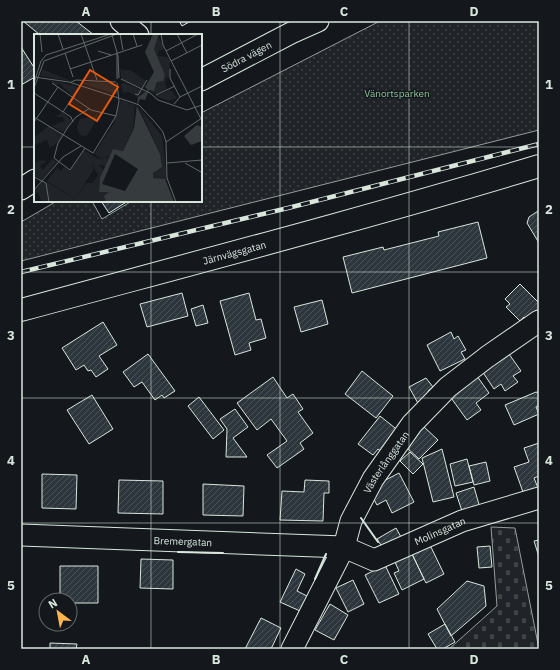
<svg xmlns="http://www.w3.org/2000/svg" width="560" height="670" font-family="'IBM Plex Sans',sans-serif">
	<style>
		.cemetery { fill: url(#cemetery-stones); stroke: #939e99 }
		.park { fill: url(#park-dots); stroke: #939e99 }
		.building { fill: url(#building-hatch); stroke: #d8e6dc }
		.lines { fill: none; stroke-linecap: round; stroke-linejoin: round }
		.minor-casing { stroke: #d8e6dc; stroke-width: 23 }
		.major-casing { stroke: #d8e6dc; stroke-width: 24 }
		.minor { stroke: #14181c; stroke-width: 21 }
		.major { stroke: #14181c; stroke-width: 22 }
		.rail-casing { stroke: #d8e6dc; stroke-width: 4.5 }
		.rail { stroke: #14181c; stroke-width: 3; stroke-dasharray: 9; stroke-linecap: butt }
		.wall { stroke: #d8e6dc; stroke-width: 2 }
		.grid { fill: none; stroke: #d8e6dc; stroke-width: 1; stroke-opacity: 0.55 }
		.labels { text-anchor: middle; dominant-baseline: central; stroke-width: 3; stroke-linejoin: round; paint-order: stroke }
		.street-label { font-size: 10px; fill: #d8e6dc; stroke: #14181c }
		.park-label { font-size: 10px; fill: #8ac095; stroke: #14181c }
		.inset-road { fill: none; stroke: #626a69; stroke-width: 1 }
		.view { fill: #e8590c; fill-opacity: 0.15; stroke: #e8590c; stroke-width: 2 }
		.inset-edge { fill: none; stroke: #d8e6dc; stroke-width: 2 }
		.neatline { fill: none; stroke: #d8e6dc; stroke-width: 1.5 }
		.grid-label { font-size: 13px; text-anchor: middle; font-weight: bold; fill: #d8e6dc }
	</style>
	<defs>
		<pattern id="cemetery-stones" width="16" height="16" patternUnits="userSpaceOnUse"><rect width="16" height="16" fill="#202428"/><path d="M2 7V4a2 2 0 0 1 4 0v3zM10 15v-3a2 2 0 0 1 4 0v3z" fill="#404447"/></pattern>
		<pattern id="park-dots" width="8" height="8" patternUnits="userSpaceOnUse"><rect width="8" height="8" fill="#202428"/><path d="M2 2h.1M6 6h.1" fill="none" stroke="#404447" stroke-width="1.8" stroke-linecap="round"/></pattern>
		<pattern id="building-hatch" width="6" height="6" patternUnits="userSpaceOnUse"><rect width="6" height="6" fill="#2c363c"/><path d="M-1 1l2-2M0 6l6-6M5 7l2-2" fill="none" stroke="#4a5358"/></pattern>
	</defs>
	<rect width="100%" height="100%" fill="#14181c"/>
	<path class="cemetery" d="M491,527l24,1 24,121h-90l48,-43z"/>
	<path class="park" d="M380,21h159v109l-518,131v-39l36,-21h35l10,18 30,-18h69v-88z"/>
	<path class="building" d="M23,21h53l18,14h-54z
		M179,21h12l-9,5z
		M21,47l14,22v8l-14,8z
		M101,201h27l-19,12z
		M538,211h1v32l-12,-20 2,-6z
		M478,222l9,36 -135,35 -9,-36 40,-10 1,3 55,-14 -1,-4z
		M520,284l19,19v8l-11,11 -4,-5 -4,4 -14,-14 4,-3 -5,-5z
		M182,293l6,23 -41,11 -7,-23z
		M249,293l7,27 5,-1 5,19 -17,5 2,7 -16,5 -15,-54z
		M322,300l6,24 -27,8 -7,-25z
		M203,305l5,18 -12,3 -5,-17z
		M103,322l14,23 -18,11 9,13 -12,8 -5,-7 -3,1 -4,-6 -8,5 -14,-22z
		M451,332l3,7 4,-3 8,14 -5,2 4,7 -25,12 -13,-26z
		M148,354l27,37 -11,7 -2,-3 -7,5 -13,-18 -8,5 -11,-15z
		M509,354l12,17 -8,5 5,6 -13,9 -4,-7 -7,5 -12,-18z
		M362,371l31,25 -17,22 -31,-24z
		M477,376l12,17 -13,10 5,7 -14,10 -18,-25z
		M273,377l14,21 6,-4 10,15 -5,3 15,21 -13,10 4,6 -27,19 -10,-13 20,-14 -16,-22 -14,11 -20,-27z
		M426,378l7,9 -5,4 2,4 -10,12 -11,-20z
		M536,392l3,1v13l-3,1 3,7 -25,11 -9,-20z
		M92,395l21,34 -24,15 -22,-34z
		M199,397l25,33 -11,9 -25,-33z
		M235,409l13,18 -15,11 14,19h-21l1,-28 -7,-10z
		M380,416l20,16 -17,21 -5,-4 -5,6 -15,-11z
		M423,426l15,14 -19,19 -15,-14z
		M539,443v33l-5,2 4,10 -15,4 -9,-25 15,-5 -5,-14z
		M442,449l12,48 -21,5 -11,-44z
		M410,452l13,12 -10,10 -13,-13z
		M467,459l6,23 -18,4 -5,-22z
		M486,462l4,19 -16,4 -5,-19z
		M399,473l15,29 -22,11 -6,-13 -9,5 -6,-11 5,-9z
		M42,474l35,1 -1,34 -34,-1z
		M119,480l44,1v33l-45,-1z
		M305,480l24,1v12h-5l-1,28 -43,-1 2,-29 22,1z
		M203,484l41,2 -1,30 -40,-1z
		M474,487l6,21 -17,6 -7,-21z
		M396,528l5,9 -19,10 -5,-8z
		M539,540v17l-5,-16z
		M430,545l14,29 -18,9 -14,-29z
		M490,546l2,21 -13,1 -2,-21z
		M412,554l12,25 -22,11 -8,-17 5,-2 -4,-9z
		M141,559l32,1v29l-33,-1z
		M385,565l14,29 -20,9 -14,-28z
		M60,566h38v37h-28v-3h-10z
		M296,569l9,5 -8,17 10,5 -7,15 -20,-9z
		M353,580l11,24 -16,8 -12,-24z
		M467,581l17,5 2,20 -35,30 -14,-27z
		M330,604l18,11 -14,25 -19,-10z
		M261,618l20,10 -10,21h-26z
		M445,624l10,18 -12,7h-6l-9,-15z
		M50,643l27,1 -1,5h-26z"/>
	<g class="lines">
		<g class="minor-casing">
			<g id="minor">
				<path d="M121,21l17,14"/>
				<path id="s1" d="M201,80l90,-47 27,-12"/>
				<path d="M21,189l14,-9"/>
				<path id="s2" d="M21,535l323,12 30,13 88,-39 77,-23"/>
				<path id="s3" d="M292,649l52,-102 7,-26 22,-42 39,-55 36,-37 39,-30 52,-36"/>
			</g>
		</g>
		<g class="major-casing">
			<g id="major">
				<path id="s4" d="M21,310c173,-47 346,-92 518,-144"/>
			</g>
		</g>
		<use href="#minor" class="minor"/>
		<use href="#major" class="major"/>
		<g class="rail-casing">
			<path id="rail" d="M21,272l267,-64 251,-64"/>
		</g>
		<use href="#rail" class="rail"/>
		<path class="wall" d="M361,518l17,24
			M178,552l45,1
			M315,579l11,-25"/>
	</g>
	<path class="grid" d="M151,21v14M280,21v628M409,21v628M21,147h14M201,147h338M151,201v448M21,272h518M21,398h518M21,523h518"/>
	<g class="labels">
		<g class="street-label">
			<text stroke="none"><textPath href="#s1" startOffset="51">Södra vägen</textPath></text>
			<text stroke="none"><textPath href="#s4" startOffset="221">Järnvägsgatan</textPath></text>
			<text stroke="none"><textPath href="#s3" startOffset="210">Västerlånggatan</textPath></text>
			<text stroke="none"><textPath href="#s2" startOffset="428">Molinsgatan</textPath></text>
			<text stroke="none"><textPath href="#s2" startOffset="162">Bremergatan</textPath></text>
		</g>
		<g class="park-label">
			<text x="397" y="93">Vänortsparken</text>
		</g>
	</g>
	<g transform="translate(34 34)">
		<rect width="168" height="168" fill="#14181c"/>
		<path d="M125,3l5,12 -4,2 -1,-3 -1,8 10,1 2,4 -1,16 -3,1 -1,6 2,5 -11,5 -7,-3h5l4,-9 5,-1 2,-6 -11,-26zM8,35l29,12 -30,-5zM90,36h6l16,11 -3,5 -20,-13zM14,46l28,6 1,2 -4,8 -14,-13 -3,2zM28,78l10,9 -9,11 -11,-6 12,-5 -1,-4h-7zM74,123l-2,9 -7,-1 5,5 -5,13 1,9h9l-4,3 1,7h-64l-4,-9 -4,-1 8,-10 4,2 1,-2 28,17 11,-16h7l5,-8 -6,-12 1,-3zM18,125l5,3 -15,17 -8,-3v-12l5,-4 8,1 -7,5 3,4z" fill="#202428"/>
		<path d="M64,78l-2,9 -10,16 -7,-3 -2,-8 3,-7 16,-3zM50,116l14,9 -6,4 2,6 -19,30 -28,-18 10,-13 4,3 3,-4 6,4z" fill="#202428"/>
		<path d="M86,35l3,1 1,4 9,4 10,8 -1,2 -20,-9zM44,48l36,1 3,11v1zM90,49l15,6 7,4 -4,-1 -4,5 -10,-5 -5,1 -2,-9zM136,56l7,8 -8,3 -14,-5zM87,66l14,5 -2,23 -10,23 -10,-2 -3,7 -9,2 -7,-4 20,-31zM105,73l23,29 5,44 -14,-2v-5l9,-7 -2,-12zM15,92l13,9 -3,6 -9,7 -3,-8 -13,5v-8z" fill="#202428"/>
		<path d="M119,0h6l-5,15 11,26 -2,6 -6,1 -3,9 -5,-1 -4,10 -5,-1 -3,7 23,48 2,13 -9,6v5l12,1 9,23h-68l-2,-6 5,-4h-10l1,-14 13,-29 10,2 11,-23 4,-31 10,-7 -3,-3 9,-15 -9,-20zM81,120l23,15 -13,22 -23,-7zM163,91l5,2v14l-11,4 -7,-9z" fill="#363b3e" fill-rule="evenodd"/>
		<path class="inset-road" d="M6,0l2,18M24,0l5,15M47,0l16,46M86,0l3,16M99,0l4,12M127,0l2,11 38,74M143,0l10,19M78,1l6,21 1,22M64,17l13,4M132,17l32,-17M31,19l8,24M83,20v25M137,27l31,-16M36,35l72,-24M136,35v9l10,19M0,43l35,5 62,20M87,45l29,14 8,7 29,10 15,-5M37,48l5,-2 40,2M0,49l7,-22 5,-6 65,-21M18,49l39,27 25,6M0,54l10,-27 73,-27M0,59l37,24 2,5M101,60l3,1 9,-15M122,61l19,-9M97,68l8,3 15,16 9,11 3,10M140,70l6,-7 22,-11M29,78l17,-26M0,83l59,36 23,-37 3,-15 -2,-18M0,88l24,-35M51,114l-15,22 -16,-12 4,-15 10,-16 8,-10 14,-9M133,129l35,-3M151,129l16,9M0,143l12,6 3,19M0,156l29,-33 18,-11M142,168l-9,-24 -1,-36 36,-24"/>
		<path class="view" d="M56,36l28,17 -21,34 -28,-17z"/>
		<rect width="168" height="168" class="inset-edge"/>
	</g>
	<rect width="560" height="670" fill="none" stroke="#14181c" stroke-width="44"/>
	<g transform="translate(58 612) rotate(328)"><circle r="19" fill="#14181c" stroke="#626a69"/>
	<path d="M0-3L7 15L0 10L-7 15Z" fill="#ffb74d"/>
	<text y="-6" font-size="11" font-weight="bold" text-anchor="middle" fill="#d8e6dc">N</text>
	</g>
	<rect x="22" y="22" width="516" height="626" class="neatline"/>
	<g class="grid-label">
		<text x="86" y="16">A</text>
		<text x="216" y="16">B</text>
		<text x="344" y="16">C</text>
		<text x="474" y="16">D</text>
		<text x="11" y="89">1</text>
		<text x="549" y="89">1</text>
		<text x="11" y="214">2</text>
		<text x="549" y="214">2</text>
		<text x="11" y="340">3</text>
		<text x="549" y="340">3</text>
		<text x="11" y="465">4</text>
		<text x="549" y="465">4</text>
		<text x="11" y="590">5</text>
		<text x="549" y="590">5</text>
		<text x="86" y="664">A</text>
		<text x="216" y="664">B</text>
		<text x="344" y="664">C</text>
		<text x="474" y="664">D</text>
	</g>
</svg>
